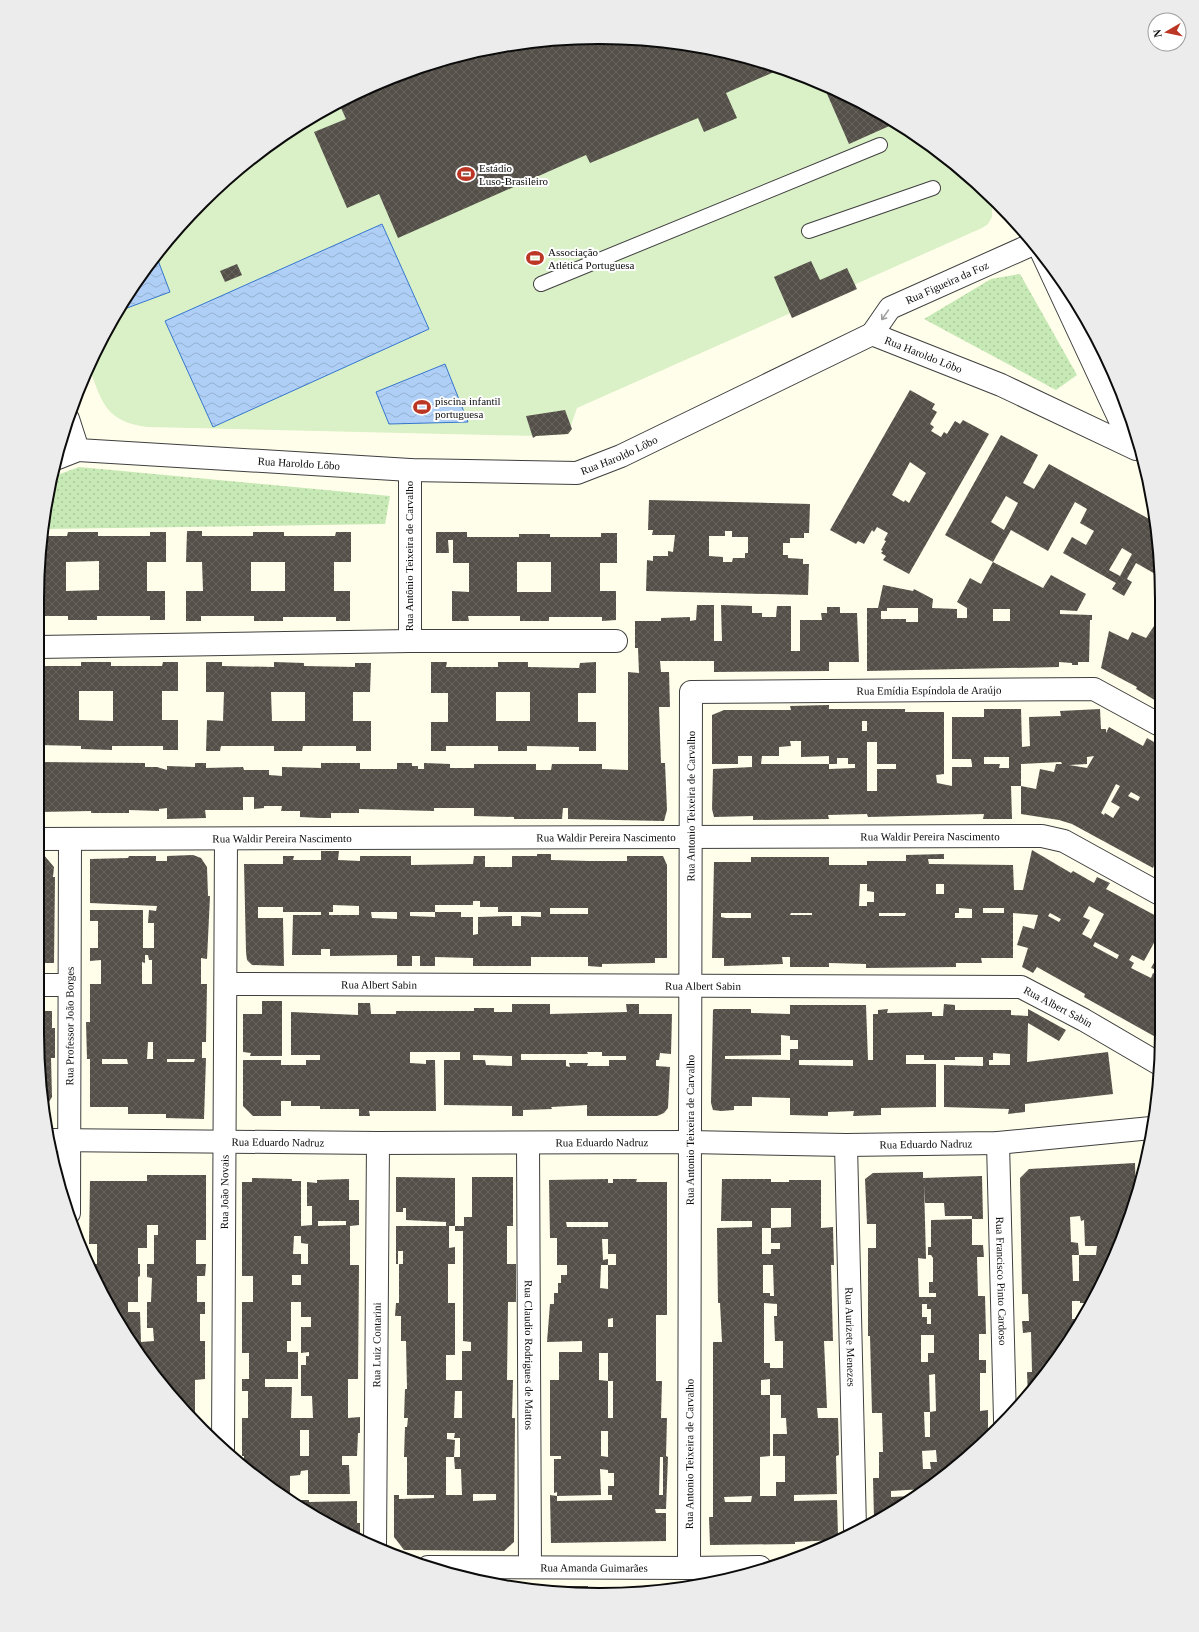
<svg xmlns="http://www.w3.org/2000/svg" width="1199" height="1632" font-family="Georgia,serif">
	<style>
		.park { fill: url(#park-dots) }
		.pitch { fill: #daf0c6 }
		.water { fill: url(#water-waves); stroke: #3677cd }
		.building { fill: url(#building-cross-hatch); fill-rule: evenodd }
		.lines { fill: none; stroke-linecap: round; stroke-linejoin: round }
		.service-casing { stroke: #3f3f3f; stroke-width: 16 }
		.minor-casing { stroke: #3f3f3f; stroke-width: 24 }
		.tertiary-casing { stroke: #3f3f3f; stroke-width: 24 }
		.service { stroke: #fff; stroke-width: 14 }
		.minor { stroke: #fff; stroke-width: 22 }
		.tertiary { stroke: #fff; stroke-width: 22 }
		.oneway { stroke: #9e9e9e }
		.labels { text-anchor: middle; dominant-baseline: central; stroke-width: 4; stroke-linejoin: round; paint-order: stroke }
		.poi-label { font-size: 11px; fill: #0c0c0c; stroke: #fff; text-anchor: start }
		.street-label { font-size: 11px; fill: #0c0c0c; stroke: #fff }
		.rim { fill: none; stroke: #0c0c0c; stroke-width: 2 }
	</style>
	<defs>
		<pattern id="park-dots" width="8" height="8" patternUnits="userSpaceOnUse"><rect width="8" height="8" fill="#c7e9b5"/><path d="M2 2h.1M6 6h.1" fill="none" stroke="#aac79a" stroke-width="1.8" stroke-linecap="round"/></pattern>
		<pattern id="water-waves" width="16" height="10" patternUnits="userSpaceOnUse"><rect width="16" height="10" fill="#afcff6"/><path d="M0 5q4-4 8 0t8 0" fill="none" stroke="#95b1d2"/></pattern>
		<pattern id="building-cross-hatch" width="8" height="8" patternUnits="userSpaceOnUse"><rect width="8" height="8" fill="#544f48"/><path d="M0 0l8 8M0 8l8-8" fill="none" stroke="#68645e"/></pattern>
	</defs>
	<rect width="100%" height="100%" fill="#fffeea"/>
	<path class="park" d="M1020,274l57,101 -21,15 -132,-71 67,-40z
		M79,467l311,29 -5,28 -341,5 8,-52z"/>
	<path class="pitch" d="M562,38l111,4 107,25 101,45 89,64 18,20 4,8v13l-4,7 -6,4 -405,180 -9,26 -32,2 -388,-9c-42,-5 -46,-24 -59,-60l43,-80 45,-59 80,-75 94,-58 103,-39z"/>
	<path class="water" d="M382,224l47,105 -216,98 -48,-106z
		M156,255l14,37 -51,19 13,-24z
		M445,364l23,58 -79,2 -13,-32z"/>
	<path class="building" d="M562,38l111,4 110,26 -57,25 11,25 -33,14 -6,-14 -108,45 -4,-8 -188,83 -19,-44 -32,14 -33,-76 32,-13 -5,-11 -36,15 46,-28 103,-39z
		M824,87l57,25 15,11 -47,21z
		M811,261l9,19 27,-12 10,21 -65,29 -18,-41z
		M237,264l5,11 -17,7 -5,-11z
		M910,390l25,14 -3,5 5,3 -7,12 4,3 -3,4 10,6 3,-5 3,2 8,-13 5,3 3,-4 26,14 -80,140 -26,-14 3,-4 -5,-3 2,-2 -2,-1 5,-9 -2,-1 4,-7 -11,-6 -3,5 -2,-2 -8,14 -6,-3 -2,3 -26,-14zM910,462l16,11 -17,30 -4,-3 -1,2 -12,-7z
		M565,410l7,19 -4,5 -32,2 -3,2 -7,-22z
		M1001,435l37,20 -15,28 11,6 15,-25 102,56 2,-4 2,1 2,9v49l-21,-12 -9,16 5,3 -8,14 -12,-7 4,-6 -53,-30 9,-16 14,8 8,-14 -14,-8 7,-14 -12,-7 -27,49 -37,-21 -18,32 -48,-27zM1006,496l12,7 -14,27 -13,-8zM1122,548l10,6 -12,22 -11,-6z
		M649,500l161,4 -1,29h-5v5h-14v5h-7v12h5v3l15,1v5h6l-1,31 -162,-4 1,-31 6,1v-5h15v-5l5,1 2,-17h-23l1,-5h-5zM725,531h7v6h16v16h-3v5h-12l-1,4h-9v-5l-14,-1v-20h16z
		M187,531h15v5h51v-4h31v4h51l1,-4h15v30h-17v29h16v30h-14v-4h-53v4h-29v-5h-53v5h-15v-30h17l-1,-29h-16zM251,562h34v29h-34z
		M68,532h30v4h52v-4h16v30h-19v29h18v29h-15v-4h-53v4h-29v-4h-30v-53l5,-27h24zM99,561v29l-33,1v-29z
		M436,532h31v5h52v-3h31v3h51v-4h16v30h-17v28h16v29l-14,1v-4h-53v4h-29v-5h-52l1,5h-17v-30l17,1v-29h-16v-23h-5l1,13h-13zM517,562h34v30h-34z
		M993,562l50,26 8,-13 35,19 -9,17 -17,-1v4l32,1v5h-2l-1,42h-11v3h-6v-2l-13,-1v5l-192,4v-63h11l5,-23 30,6 1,-2 19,10 -1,9 25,1v9h10v-10l-10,-6 13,-24 11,6zM887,608h31v14h-12v-3h-25v-8h6zM993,609h17v12h-17z
		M697,605h17v36h8l-1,-36 31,1v7h10v4h14l1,-11h14v45h9v-31h22l-1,-7h6v-6h13v6h17l2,49h-30v9l-115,1v-11h-54l1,11h8l1,35h-11l2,56h4l2,47 -3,11 -96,-2v-11h-5l-1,11h-48v-2l-40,-1v-8h-40v3l-75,-2v4h-28v5h-11l-20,-1v-6h-19l1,-5h-18v2l-10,1v-12h-11v13h-38l1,8 -39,1v-11l-8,1v2l-30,-1v3h-38v-2l-53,1v-50l107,1v4h12l10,3v-4l28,1v-4h11v5l37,-1 1,3h25v5l13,1v-9l39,1v-5h39v6h37v-6h15v3h6v3h6v-6l26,1v4h24v-4h62v6h15l1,-6h50v5l26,1v-98l11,1 -1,-25h-3v-27h26v-3l29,-1v4l6,-1z
		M1158,620v82l-22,-13 1,-2 -36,-19 8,-37 19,9 4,-8 14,6z
		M81,662h30v4h51l1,-4h15v29h-16v29h16v30h-15v-4h-51v4l-31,-1v-3l-43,-1v-79h43zM79,691h34v30l-34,-1z
		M206,662h16v4l52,1v-5l30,1v3l51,1v-4h16l-1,29h-17v29h18v30h-15v-5h-53l-1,5h-28v-5h-53l-1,5h-14l1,-31 16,1 1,-29h-18zM271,692h34v29h-33z
		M431,662h16l-1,5h52v-5h30v5l51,1 1,-5 16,-1v31h-18v29h18v29h-17v-4l-52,-1v5h-29v-5h-52v5h-15v-29h17v-29h-17zM496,692h34v29h-34z
		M829,705v4h76v3h39v62l-8,1 1,8 15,3v-19h20v-3l-1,-5h-19v-42h32v-8h37l1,38 8,-1 -1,-29 32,-1 -1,-5 40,-2 1,20h5v4l3,-6 34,19 4,-8 12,7v57l-2,-2 -3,5 5,2v53l-2,-1 -4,9 -81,-44 -13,-4 -38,-6v-28l15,3 4,-20 14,3 2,-8h6l-1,-2 -40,2v22h-10l1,33h-29l1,-5 -116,3 -1,-3 -39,1 1,4 -76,1v-4l-39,1 -2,-8 1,-40 39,-2v-11h-14v8h-26v-49l12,-5h67l-1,-4zM862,721h5v10h-5zM790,741h11v16l28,-1v8h8v-6h11v6h7v4l-26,1v-5h-68l1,-8h17v-9l12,-1zM867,742h10v22h19v5h-19v22h-10zM1094,756l-7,12 -18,-3 18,-1v-7zM984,757h25v11h-10l1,-4h-16zM1116,784l4,2 -9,16 9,5 -7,11 -8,-5 -1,2 -3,-2zM1131,792l9,5 -2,4 -10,-5z
		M1032,850l39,23 2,-2 21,12 3,-6 13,6 -4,6 54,29v25l-5,-2 -11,20 -12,-6 -3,5 5,3 -3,5 20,10 2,-5 7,4 1,63 -77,-43 1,-3 -48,-27 -4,6 -11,-6 6,-19 -11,-3 6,-19 11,3 4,-14 -25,-2v45h-32l1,5h-26v4l-90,1v-4l-37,-1v4h-39v-10h-8l1,7 -59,2v-8h-12l2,-96h37v-5h78v8h38v-4h39v-6l38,-1v5h-16l1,5 84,1 1,25h9zM860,884h7v7l7,1v10h-7v4h-8zM936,884h8v10h-8zM1089,906l15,8 -13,25 -9,-5 8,-14 -7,-3zM959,908l13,1v9h-17v-5h4zM983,908h21v5h-21zM721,913h30v5h-25l-5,-1zM791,913h21v2h-22zM879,913h27l-1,3h-26zM1050,913l11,6 -2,3 -11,-6zM1095,942l24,13 -2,4 -24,-13z
		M321,851h18l-1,9 22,1v-5h51v9l62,-1 1,-8h11v11h27v-11h25v-2h14v6l38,1h38v-5h36l4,9v93h-12v5l-53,1v3l-14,-1v-9h-57v9h-58v-8l-38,-1v9h-15v-10h-8v10h-15v-11l-67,1v-7h-9v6h-29l1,-40h28v-3h-38v-5h-25v11h25l1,48 -32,-1 -5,-5 -1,-8 -2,-88h39v-8h11l-1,4h28zM473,901h7v6h18v5h43v5l-20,-1v10h-9v-10l-34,1v17l-5,1v-18h-12v-5h-26v5l-25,-1v-4h25v-7h38zM333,905l26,1v9h-30v-3h4zM550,908h38v6h-38zM371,912h26v7l-25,-1z
		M43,854l11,13 -1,10h2l-1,86h-17v-108z
		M129,856h27v5h11v-5l26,-1 8,3 6,9 1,29h2l-3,63 -6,-1v26h6l-1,58h-4v16h4l-2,61 -38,-1v-4h-38v-7h-38v-48h-3l-1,-37h4v-38h11v-24l-11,1v-13h8v-27h-8v-11h53v38h11v-25h-6l1,-13 7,1 1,-5 -67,-3v-44l38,-1zM145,955h3l1,5h3v24h-10v-22l3,1zM148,1042h5v17h-6zM102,1059h25l1,5h-26zM167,1059h28l-1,3h-27z
		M1160,952v18l-5,-3 -1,2 -3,-1z
		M262,1001h20v55h-32l1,-3 -8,-1v-38h19z
		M358,1003h12l1,11h25v-3h78v-3h20v4h18v-8h38v10l77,-2 -1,-8h13v10h33l-1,40 -11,-1 -1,7h-3v6l14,1 -2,41 -4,5 -7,3h-70v-11l-36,2 1,2 -29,1v6h-11v-10l-68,-1v-45h16v-8h-50v11l16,1v-4h9l1,51h-67l1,5h-11v-7h-39v-3h-29v-5h-10v15h-28l-10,-10v-46h38v5h25v-5h14v-5h-29v-43l67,3zM587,1052h15v4h24v4h-17v6h-22l1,-3h-19l1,4 -4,-1v-6h-45v-6h67zM473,1055l39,1v10l-26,-1 -1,-5h-12z
		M944,1004l11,1v5h56v5l17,1v-7l38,21 -7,11 -31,-18 -1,39 81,-10 5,42 -88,10v8l-17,2 1,-5 -65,-2v-42l39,1v-9h-28v3h-31v-5h-18v9h30v43l-55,1v7l-28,1 1,-5 -26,1v4l-38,-1v-17l-38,-1v9h-18v4l-13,1 -8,-1 -2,-7 2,-93 1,-1h37v4l39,1v-9h76l2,55h5v-46h5v-4l10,-1 -1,4 45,-1v4h11zM781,1035l9,1v4h8v9h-8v11l-65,-1v-3l56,-1zM993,1053l17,1v11h-21v-5h4zM799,1060h54v6l-54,-1z
		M37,1011h15v17h3v30h-4l1,39 -5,8 -10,-73z
		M1135,1163l1,33 -7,19h-2v6l-23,60 -14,22h-10v-2h-8v18h7l-51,77 -1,-24h5l-1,-40 -8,1 -1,-12h7l-1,-27h-6l-2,-116 9,-9zM1080,1216l1,5 3,-1 1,26h12l-1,9h-17v26h-6l-1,-26h7l-1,-12 -7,-1 -1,-25z
		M923,1172v6l59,-2 1,43h-11v26h11l1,12h-7l1,39h7l1,38h-7v26h7v13h-6v38l8,-1v25l-46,44 -19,10 -32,2v6l21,-1 -38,22 -1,-40h6v-26h4l-1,-39h-10l-2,-77h-2v-88h8v-24h-9l-2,-45 8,-6zM924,1184l1,19h19l1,13h27v3l-41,1v27h-3v8h3l2,3v24h-4v11h7v4h-17l-1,-39 8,1zM922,1304h5v5h4v15h-4v-7h-5zM921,1335h13v18h-6v9h-7zM935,1374l1,37 -6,1v25h-5l-1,-25h6l-1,-37zM936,1450l1,12h-7l1,7h-8l-1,-18z
		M147,1175h59v65h-10v24h10l-1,12h-8v26h8v12h-5v27h5v38l-10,1v37l-44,-50v-6l-5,1 -14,-17 -40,-70 1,-11h4v-20h-8l1,-63h57zM147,1225h11v10h-4v29h-7v13l5,1 -1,24h-4v26h6l1,13 -13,1 -1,-30h-12v-10h10v-25l2,-1v-12h-2v-16h9z
		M396,1177l59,1v48h9v-9h8v-40h41v49h-6v38h9v38h-8l-1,78h6l-1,38h3l-1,124 -10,9 -100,-1 -10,-13v-42h5v4l35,-1v-3h-27v-38h-3l1,-30h2l1,-9h-4l1,-29h2l-1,-48h-5v-25h-6l1,-13h3v-39h4v-13h-5v13h-2v-38h50v-4l-40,-2v-12h-3v4h-7zM449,1226h6v5h8v110l8,1v9h-9v29h-16v-25h9v-52h-7v-39h7v-17l-6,1zM455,1391h7v27h-8zM447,1433h8l-1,5h6v19h-6l1,12h6l1,26h-16v-38h8l1,-17 -8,-1zM473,1494h23v6l-23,1z
		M252,1178l40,1v2h9v45l11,-1v-19h-5v-24l10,1v-3l32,-1v21h10v25l-9,1v39h9l-1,114h-10v39l12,-1v16h-2l-1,23h-15v9h7l1,29h-42v-24l-7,1 -1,4 -10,1v18h-3l-43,-28v-10h-2v-38h6v-27h-6v-12h7v-26h-7v-51h11v-26h-11v-94h10zM318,1221h28v4l-28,1zM294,1236h7v7l7,1v20h-7v-10h-8zM292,1275h9v10h-9zM291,1302h10v15h10v10h-10v26l8,-1v4h-3v9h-5v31h11l1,22h-22l1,-31h-27v-8h33v-27h-11v-11h4zM300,1430h9v26h-9z
		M608,1179v4h5v-4h24l-1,3h31v133h-11v66h6l-1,37h6l-1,38 2,1 -2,52h-11l1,4h10v28l-115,2 -1,-48 7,1v5l55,-1v-5h-4v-9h6v-13h-6v-3l-8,-1 1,26 -44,1v-4l-3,1v-34h7v-3h-11v-76h9v-28h23v-11l-35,1 3,-38h4v-11h4v-10h3v-8h6v-10h-10v-27h-7l-1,-58zM566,1222h42v5h-41zM602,1239h6v15h8v11h-8v24l-8,-1 1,-23h7v-6l-5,1zM613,1318v9h-5v-8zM599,1353h9v28h5v37h-5v-37l-9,-1zM601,1431h7v26l-7,-1zM660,1457h3v38h-4z
		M722,1179h49v3h18v-2h32v48l12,-1 1,38h-3l2,76h-9l3,67h-10l1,10h20l1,37 -3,1 1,38 -43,1v6l43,-1 1,35 -3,5 -40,2v2l-85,1 -1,-28h4v-175h9l-2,-39h-2l-1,-75 35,-1v-6h-31zM771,1208h20v19l-20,1v15h9v6h-9v5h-9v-26h9zM763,1265h10l1,31h-4v-3h-7zM764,1303l13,1v12h-3l1,25h8v27h-13v-5h-6zM770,1379v16h-9v-15zM770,1395h11v23h5l1,16h-14v22h12v26h-9v14h-16v-39l10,-1zM752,1496l-1,6h-26l-1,-5z
		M295,1500h14v2l48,-1v22h3v18l-9,-4z
		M549,1586h39v4h-62l-15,-3z
		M653,1586h12v4h-12z"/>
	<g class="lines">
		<g class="service-casing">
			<path id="service" d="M809,231l124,-43
				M541,284l339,-139"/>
		</g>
		<g class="minor-casing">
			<g id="minor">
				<path d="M1042,253l90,193"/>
				<path id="s1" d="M872,334l18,-26 143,-64"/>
				<path d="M68,419l10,31"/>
				<path id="s2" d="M55,459l23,-9 332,20 167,3 44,-17 251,-122 129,51 135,64"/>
				<path d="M410,470v171"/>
				<path d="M38,647l372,-6h206"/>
				<path id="s3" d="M37,839l1005,-3 22,5 96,53"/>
				<path id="s4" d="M226,984l795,3 63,33 77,45"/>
				<path d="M37,985h32"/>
				<path id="s5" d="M528,1143l2,424"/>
				<path id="s6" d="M998,1143l7,277"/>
				<path id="s7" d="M846,1145l9,384"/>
				<path id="s8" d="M69,1213l1,-374"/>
				<path id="s9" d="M223,1449l3,-610"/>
				<path id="s10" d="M375,1547l3,-404"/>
				<path id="s11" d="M428,1567l261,1 71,-1"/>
				<path id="s12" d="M689,1568l2,-876 403,-3 64,35"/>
			</g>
		</g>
		<g class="tertiary-casing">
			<g id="tertiary">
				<path id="s13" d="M51,1140l327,3 311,-1 157,3 152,-2 153,-15"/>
			</g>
		</g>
		<use href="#service" class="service"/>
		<use href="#minor" class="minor"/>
		<use href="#tertiary" class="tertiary"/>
	</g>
	<defs><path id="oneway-shaft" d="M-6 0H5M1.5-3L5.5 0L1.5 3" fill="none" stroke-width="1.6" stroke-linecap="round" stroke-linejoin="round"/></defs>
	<use class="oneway" href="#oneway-shaft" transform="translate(885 315) rotate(125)"/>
	<defs>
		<g id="stadium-bare" transform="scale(1.38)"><path d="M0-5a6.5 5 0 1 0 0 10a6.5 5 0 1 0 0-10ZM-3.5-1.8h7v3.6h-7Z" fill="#bb3624" stroke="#fff" stroke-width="2.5" paint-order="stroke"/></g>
	</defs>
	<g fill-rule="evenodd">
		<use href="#stadium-bare" x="466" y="174"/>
		<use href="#stadium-bare" x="535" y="258"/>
		<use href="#stadium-bare" x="422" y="407"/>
	</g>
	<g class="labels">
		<g class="poi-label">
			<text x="479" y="168">Estádio<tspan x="479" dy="13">Luso-Brasileiro</tspan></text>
			<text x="548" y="252">Associação<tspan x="548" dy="13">Atlética Portuguesa</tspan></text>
			<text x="435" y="401">piscina infantil<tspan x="435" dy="13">portuguesa</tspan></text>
		</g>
		<g class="street-label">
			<text stroke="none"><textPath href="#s1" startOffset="94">Rua Figueira da Foz</textPath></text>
			<text stroke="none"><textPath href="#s2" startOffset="906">Rua Haroldo Lôbo</textPath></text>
			<text stroke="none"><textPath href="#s2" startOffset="570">Rua Haroldo Lôbo</textPath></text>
			<text stroke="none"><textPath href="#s2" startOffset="246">Rua Haroldo Lôbo</textPath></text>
			<text transform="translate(409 556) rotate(-90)">Rua Antônio Teixeira de Carvalho</text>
			<text stroke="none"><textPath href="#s12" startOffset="1114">Rua Emídia Espíndola de Araújo</textPath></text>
			<text stroke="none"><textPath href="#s12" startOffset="762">Rua Antonio Teixeira de Carvalho</textPath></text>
			<text stroke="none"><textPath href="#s3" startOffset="569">Rua Waldir Pereira Nascimento</textPath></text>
			<text stroke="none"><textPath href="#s3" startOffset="893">Rua Waldir Pereira Nascimento</textPath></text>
			<text stroke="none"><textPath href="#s3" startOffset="245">Rua Waldir Pereira Nascimento</textPath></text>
			<text stroke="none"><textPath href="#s4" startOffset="153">Rua Albert Sabin</textPath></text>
			<text stroke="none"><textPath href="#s4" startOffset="477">Rua Albert Sabin</textPath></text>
			<text stroke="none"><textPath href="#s4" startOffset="837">Rua Albert Sabin</textPath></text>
			<text stroke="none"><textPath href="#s8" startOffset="187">Rua Professor João Borges</textPath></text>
			<text stroke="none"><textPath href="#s12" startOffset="438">Rua Antonio Teixeira de Carvalho</textPath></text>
			<text stroke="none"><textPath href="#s13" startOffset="227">Rua Eduardo Nadruz</textPath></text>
			<text stroke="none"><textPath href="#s13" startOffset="551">Rua Eduardo Nadruz</textPath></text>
			<text stroke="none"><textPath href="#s13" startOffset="875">Rua Eduardo Nadruz</textPath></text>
			<text stroke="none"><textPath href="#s9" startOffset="257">Rua João Novais</textPath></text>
			<text stroke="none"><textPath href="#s6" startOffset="138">Rua Francisco Pinto Cardoso</textPath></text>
			<text stroke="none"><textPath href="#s7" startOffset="192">Rua Aurizete Menezes</textPath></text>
			<text stroke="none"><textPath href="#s10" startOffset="202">Rua Luiz Contarini</textPath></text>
			<text stroke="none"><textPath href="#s5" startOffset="212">Rua Claudio Rodrigues de Mattos</textPath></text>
			<text stroke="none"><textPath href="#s12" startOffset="114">Rua Antonio Teixeira de Carvalho</textPath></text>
			<text stroke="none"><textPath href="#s11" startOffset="166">Rua Amanda Guimarães</textPath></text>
		</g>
	</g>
	<path d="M0 0H1199V1632H0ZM599 44H600A555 555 0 0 1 1155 599V1033A555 555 0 0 1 600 1588H599A555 555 0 0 1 44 1033V599A555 555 0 0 1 599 44Z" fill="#ececec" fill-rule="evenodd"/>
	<path class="rim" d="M599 44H600A555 555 0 0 1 1155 599V1033A555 555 0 0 1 600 1588H599A555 555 0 0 1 44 1033V599A555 555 0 0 1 599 44Z"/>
	<g transform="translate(1167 32) rotate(261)"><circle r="19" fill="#ffffff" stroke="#9e9e9e"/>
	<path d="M0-3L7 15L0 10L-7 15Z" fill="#bb3624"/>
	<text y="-6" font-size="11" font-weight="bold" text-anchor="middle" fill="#0c0c0c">N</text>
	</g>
</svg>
